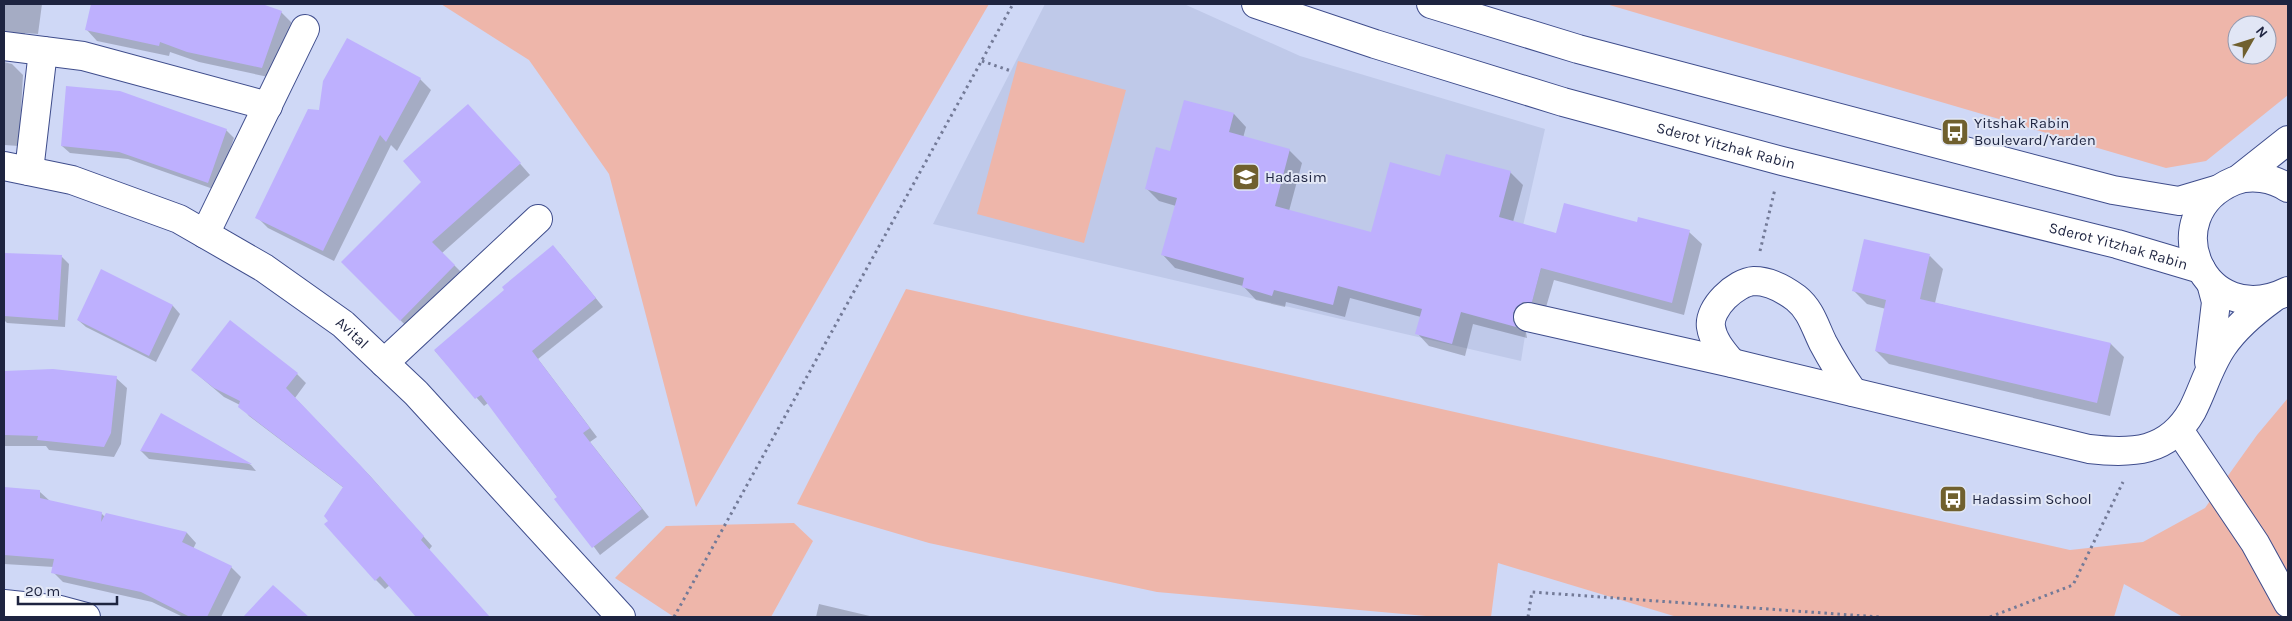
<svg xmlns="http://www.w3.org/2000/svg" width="2292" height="621" font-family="Karla,sans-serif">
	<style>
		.built { fill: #bfc9e9 }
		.green { fill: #eeb6aa; fill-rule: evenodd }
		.shadow { fill: #0003 }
		.building { fill: #beb0fe }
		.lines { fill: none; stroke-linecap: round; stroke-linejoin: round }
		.minor-casing { stroke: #3f4d8c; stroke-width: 30 }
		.major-casing { stroke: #3f4d8c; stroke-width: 30 }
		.path { stroke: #737a97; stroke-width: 3; stroke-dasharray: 2.5 4; stroke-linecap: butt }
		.minor { stroke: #fff; stroke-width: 28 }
		.major { stroke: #fff; stroke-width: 28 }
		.labels { text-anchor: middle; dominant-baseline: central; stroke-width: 4; stroke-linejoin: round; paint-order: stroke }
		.poi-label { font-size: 15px; fill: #1e2440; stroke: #e1e6f5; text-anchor: start }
		.street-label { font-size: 15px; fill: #1e2440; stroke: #e1e6f5 }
	</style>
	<rect width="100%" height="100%" fill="#cfd8f6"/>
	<path class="built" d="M1045,4h139l116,52 245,73 -25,110 26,11 -18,67 -7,44 -588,-137z"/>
	<path class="green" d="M441,4h548l-293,503 -87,-333 -80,-114z
		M1606,4h682v91l-82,66 -40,7zM2237,25h30v30h-30z
		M1018,61l108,29 -42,153 -107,-29z
		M906,289l1164,261 73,-8 62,-34 52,-73 31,-37v219h-105l-59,-33 -10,33h-437l-179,-54 -7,54h-54l-280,-25 -228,-49 -132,-39z
		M794,523l19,18 -42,76h-97l-59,-39 51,-52z"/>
	<path class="shadow" d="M4,4h38l-4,30 -13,-1 -1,9 -20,4z
		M92,4h166l23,8 11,11 -19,55 -74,-16 -29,-10 -1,4 -72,-15 -10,-11z
		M4,62l8,2 11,11 -4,71 -15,-1z
		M420,79l11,11 -34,61 -6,-6 -57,116 -66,-33 -11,-11 63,-105z
		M1185,101l49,13 12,13 -3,11 46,12 13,13 -13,48 83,23 69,-57 69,-5 13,13 -10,37 44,13 81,-12 51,9 13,12 -18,71 -130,-35 -10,34 -19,12 2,12 -54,-14 -8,32 -36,-10 -12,-13 4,-16 -71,-19 -5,19 -59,-15 -1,5 -29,-7 -13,-14 -68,-18 -12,-13 13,-49 -17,-5 -13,-13 25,-36z
		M478,116l52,59 -88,78 23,23 -54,55 -68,-69 80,-80z
		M226,130l8,8 -18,52 -88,-31 -58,-6 -8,-7z
		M560,254l43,53 -65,52 59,78 -7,5 59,75 -49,38 -112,-152 -4,3 -49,-55z
		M5,255l56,1 8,8 -4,63 -58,-4 -3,-3z
		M1930,256l13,13 -8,34 176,41 13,13 -14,59 -221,-52 -13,-13 10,-42 -19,-5 -13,-13z
		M102,271l71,35 7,8 -24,48 -70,-35 -8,-7z
		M192,370l105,4 9,9 -11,15 76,79 61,69 -3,4 59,66 -70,1 -28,-32 -5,4 -9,-9 -50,-56 4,-3 14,-33 -95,-72 -9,-11 -16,-8z
		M4,371h49l63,7 11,10 -6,56 -7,13 -65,-7 -3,-4h-42z
		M161,415l90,50 5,6 -107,-12 -8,-8z
		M4,489l36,3 10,9 51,12 4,4 2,-2 80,18 9,10 -3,6 38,18 10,10 -20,40h-38l-31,-15 -89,-20 -10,-10 1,-5 -50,-3z
		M273,586l34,31h-62z
		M819,604l55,13h-58z"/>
	<path class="building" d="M91,4h171l20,7 -20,57 -75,-16 -27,-10 -1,4 -74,-16z
		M347,38l74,40 -35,64 -6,-7 -57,116 -68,-33 53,-109 11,1 4,-29z
		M66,86l54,5 107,38 -19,54 -89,-31 -58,-6z
		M1184,100l50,13 -5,19 61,17 -15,57 96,26 19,-70 50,14 6,-22 65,17 -12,46 57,16 8,-30 73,19 1,-5 52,13 -18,73 -131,-35 -9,34h-9l-7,5 -3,6v8l3,6 -55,-15 -9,32 -37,-10 7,-25 -84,-23 -5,19 -59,-15 -2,6 -30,-9 2,-9 -83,-23 16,-57 -32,-9 11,-42 14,4z
		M468,104l53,59 -89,79 23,23 -55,56 -59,-59 80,-80 -18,-21z
		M1864,239l66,15 -10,45 191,44 -14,60 -222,-52 11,-51 -34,-9z
		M553,245l43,53 -64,53 58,77 -7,5 59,76 -50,39 -38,-49 3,-2 -76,-102 -6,4 -41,-49 70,-60 -2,-3z
		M4,253l58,2 -4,65 -54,-4z
		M101,269l72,36 -24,51 -72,-36z
		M230,320l68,53 -12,15 75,78 63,70 -3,4 69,77h-74l-36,-41 -5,5 -51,-57 4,-3 -4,-5 19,-29 -105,-80 2,-6 -26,-13 -23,-18z
		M53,369l64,7 -6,57 -7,14 -67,-7 1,-4 -34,-1v-64z
		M161,413l91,51h-1l-111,-13z
		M4,487l36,3v8l62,14 -1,10 5,-9 81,19 -5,10 50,24 -25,51h-17l-49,-25 -90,-19 3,-14 -50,-4z
		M273,585l36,32h-66z"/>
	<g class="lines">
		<g class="minor-casing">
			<g id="minor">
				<path d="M4,46l79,10 185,50"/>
				<path id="s1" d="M4,166l68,14 107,39 85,49 79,56 73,69 205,224"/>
				<path d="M29,171l14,-120"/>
				<path d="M2240,178l48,-38"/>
				<path d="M205,234l100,-205"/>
				<path d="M1528,317l204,46 357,86c43,5 79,4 103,-38 11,-21 17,-45 31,-65 13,-19 31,-34 49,-47"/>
				<path d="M2209,362l7,-60 -5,-19"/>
				<path d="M384,363l154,-144"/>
				<path d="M1732,363c-9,-11 -19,-22 -21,-36 -3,-19 25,-45 43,-46 15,0 30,8 42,17 15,12 19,29 27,45 9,17 19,33 30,49"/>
				<path d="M2179,430l76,113 33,60"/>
				<path d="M4,604l56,6 26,7"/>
			</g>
		</g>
		<g class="major-casing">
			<g id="major">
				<path id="s2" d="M1256,4l119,40 188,58 219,59 335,83 84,25"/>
				<path d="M1431,4l147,45 535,141 66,11 37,-11"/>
				<path d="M2288,188c-15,-10 -37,-14 -54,-7 -81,34 -31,152 54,110"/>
			</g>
		</g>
		<path class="path" d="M982,61l29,10
			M1760,251l15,-62
			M674,617l339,-613
			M1528,617l4,-25 347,25
			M1990,617l83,-32 50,-103"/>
		<use href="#minor" class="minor"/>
		<use href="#major" class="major"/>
	</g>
	<defs>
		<g id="bus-square" transform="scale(1.4375)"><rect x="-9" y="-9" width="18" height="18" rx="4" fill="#70602e" stroke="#e1e6f5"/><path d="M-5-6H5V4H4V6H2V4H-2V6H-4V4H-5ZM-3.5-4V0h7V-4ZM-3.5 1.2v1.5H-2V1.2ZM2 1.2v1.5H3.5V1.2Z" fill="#fff"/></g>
		<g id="school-square" transform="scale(1.4375)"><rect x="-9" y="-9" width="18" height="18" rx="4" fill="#70602e" stroke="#e1e6f5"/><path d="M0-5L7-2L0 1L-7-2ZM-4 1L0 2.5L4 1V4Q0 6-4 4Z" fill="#fff"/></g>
	</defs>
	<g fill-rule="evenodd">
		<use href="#bus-square" x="1955" y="132"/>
		<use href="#school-square" x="1246" y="177"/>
		<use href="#bus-square" x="1953" y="499"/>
	</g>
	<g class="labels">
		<g class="poi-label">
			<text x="1974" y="123">Yitshak Rabin<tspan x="1974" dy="17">Boulevard/Yarden</tspan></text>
			<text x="1265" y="177">Hadasim</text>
			<text x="1972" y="499">Hadassim School</text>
		</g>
		<g class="street-label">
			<text stroke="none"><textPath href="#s2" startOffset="491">Sderot Yitzhak Rabin</textPath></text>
			<text stroke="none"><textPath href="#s2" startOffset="896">Sderot Yitzhak Rabin</textPath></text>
			<text stroke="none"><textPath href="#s1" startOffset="391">Avital</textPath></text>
		</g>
	</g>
	<rect width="2292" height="621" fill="none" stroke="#1e2440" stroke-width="10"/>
	<g transform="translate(2252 40) rotate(51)"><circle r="24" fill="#e1e6f5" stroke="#9398ad"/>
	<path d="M0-4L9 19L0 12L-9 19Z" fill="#70602e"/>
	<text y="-8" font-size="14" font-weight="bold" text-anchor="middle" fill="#1e2440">N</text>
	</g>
	<path d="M18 596v8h99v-8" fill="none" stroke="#1e2440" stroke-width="2.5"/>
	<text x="25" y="596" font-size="15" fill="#1e2440" stroke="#e1e6f5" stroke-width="4" paint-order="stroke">20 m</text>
</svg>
